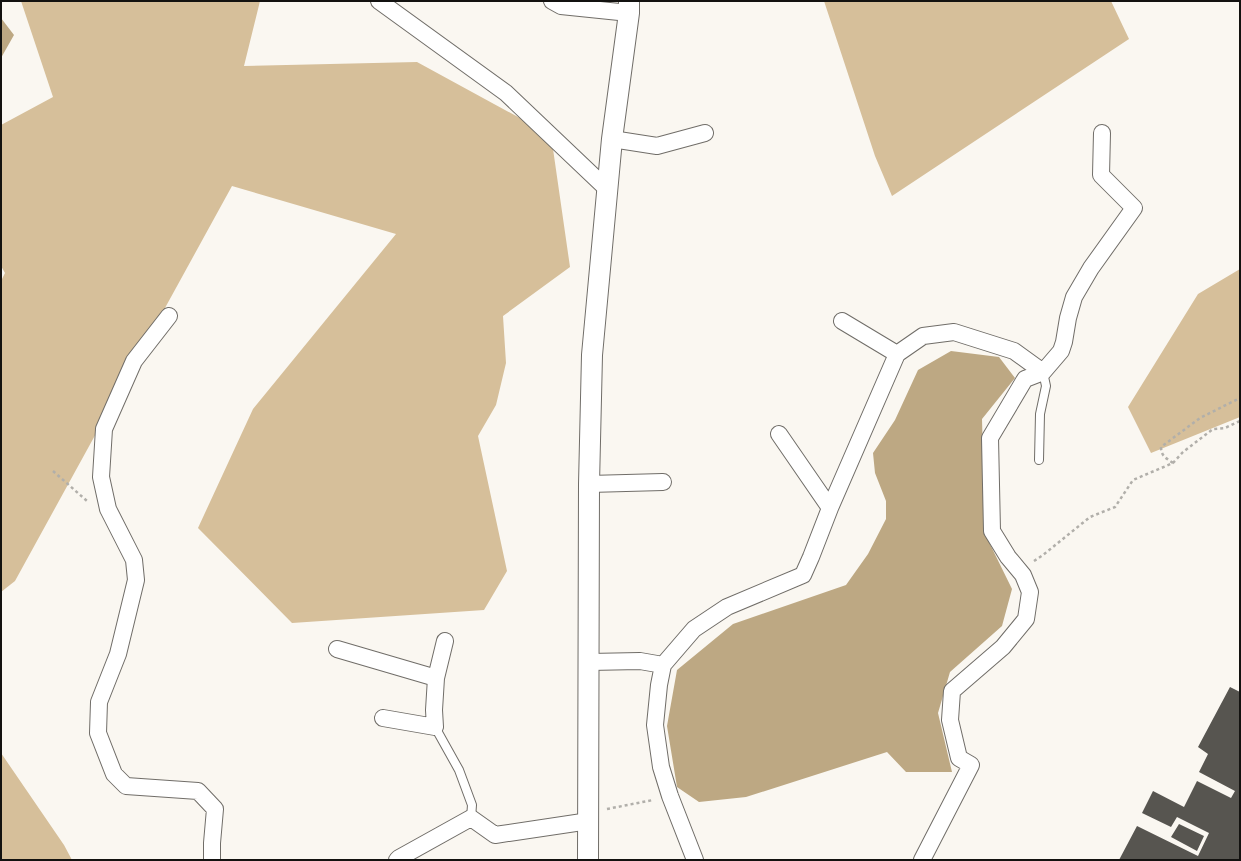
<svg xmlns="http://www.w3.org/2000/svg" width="1241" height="861" font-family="Jost,sans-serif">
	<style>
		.forest { fill: #d6bf9a }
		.water { fill: #bda883 }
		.building { fill: #575550 }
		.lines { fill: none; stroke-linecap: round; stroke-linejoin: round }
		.service-casing { stroke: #706d68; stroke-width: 10 }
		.minor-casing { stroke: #706d68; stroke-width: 18 }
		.tertiary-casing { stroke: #706d68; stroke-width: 22 }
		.path { stroke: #b1afaa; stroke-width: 2.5; stroke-dasharray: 3 3; stroke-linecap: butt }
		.service { stroke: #fff; stroke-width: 8 }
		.minor { stroke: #fff; stroke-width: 16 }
		.tertiary { stroke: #fff; stroke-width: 20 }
	</style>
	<rect width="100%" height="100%" fill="#faf7f1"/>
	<path class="forest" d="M21,1h239l-16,65 173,-4 134,73 19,132 -67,49 3,47 -10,42 -18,31 29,135 -23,39 -192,13 -94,-95 55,-119 143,-175 -164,-48 -217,395 -14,11v-311l4,-8 -4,-7v-141l52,-28z
		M824,1h287l18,38 -237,157 -17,-40z
		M1240,269v148l-89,36 -23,-46 70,-113z
		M1,753l63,92 8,15h-71z"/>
	<path class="water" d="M1,18l13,17 -13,23z
		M951,351l48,6 16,21 -33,41 3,115 27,55 -10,37 -52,46 -12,41 14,59h-46l-19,-20 -141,45 -47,5 -22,-15 -10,-61 10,-56 56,-46 113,-39 22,-31 18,-35v-18l-11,-28 -2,-20 22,-33 23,-50z"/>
	<path class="building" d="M1230,687l10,5v168h-121l18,-34 61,30 11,-23 -32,-16 -6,10 -29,-14 11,-22 31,16 13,-26 34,17 4,-7 -36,-19 9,-18 -10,-7z
		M1179,824l25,12 -7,15 -26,-14z"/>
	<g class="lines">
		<g class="service-casing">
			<path id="service" d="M1039,460l1,-46 6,-28 -3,-14
				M435,727l24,43 13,35 -1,13"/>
		</g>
		<g class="minor-casing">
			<path id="minor" d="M379,1l127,92 101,96
				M552,1l9,5 68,7
				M612,139l45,7 48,-13
				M169,316l-35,45 -30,68 -3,48 7,32 26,51 2,20 -18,74 -19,48 -1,31 16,41 12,12 72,5 17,18 -3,34v17
				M842,321l55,33
				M779,434l51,74
				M589,484l74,-2
				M337,649l99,29
				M589,662l51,-1 23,4
				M383,718l52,9 -1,-17 2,-32 9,-37
				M397,860l2,-2 72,-40 24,17 94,-14
				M695,860l-25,-64 -9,-29 -6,-42 4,-40 4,-20 31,-36 33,-22 76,-32 8,-18 19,-49 67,-154 26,-18 31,-4 60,19 29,21
				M922,860l49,-95 -12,-7 -9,-38 2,-29 51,-44 23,-28 4,-27 -7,-17 -15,-18 -16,-26 -2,-93 35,-59 18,-7 18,-21 3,-9 4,-24 6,-21 17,-29 43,-60 -33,-33 1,-42"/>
		</g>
		<g class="tertiary-casing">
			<path id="tertiary" d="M588,860l1,-376 3,-129 20,-216 17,-126v-12"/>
		</g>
		<path class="path" d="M1173,463c-7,-5 -12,-7 -12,-16l39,-29 40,-20
			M53,471l34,30
			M1034,561l9,-6 47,-38 25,-10 18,-27 40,-17 10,-11 30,-23 12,-1 15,-7
			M607,809l46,-9"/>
		<use href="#service" class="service"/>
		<use href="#minor" class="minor"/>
		<use href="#tertiary" class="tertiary"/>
	</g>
	<rect width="1241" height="861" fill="none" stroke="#131210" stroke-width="4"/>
</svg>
